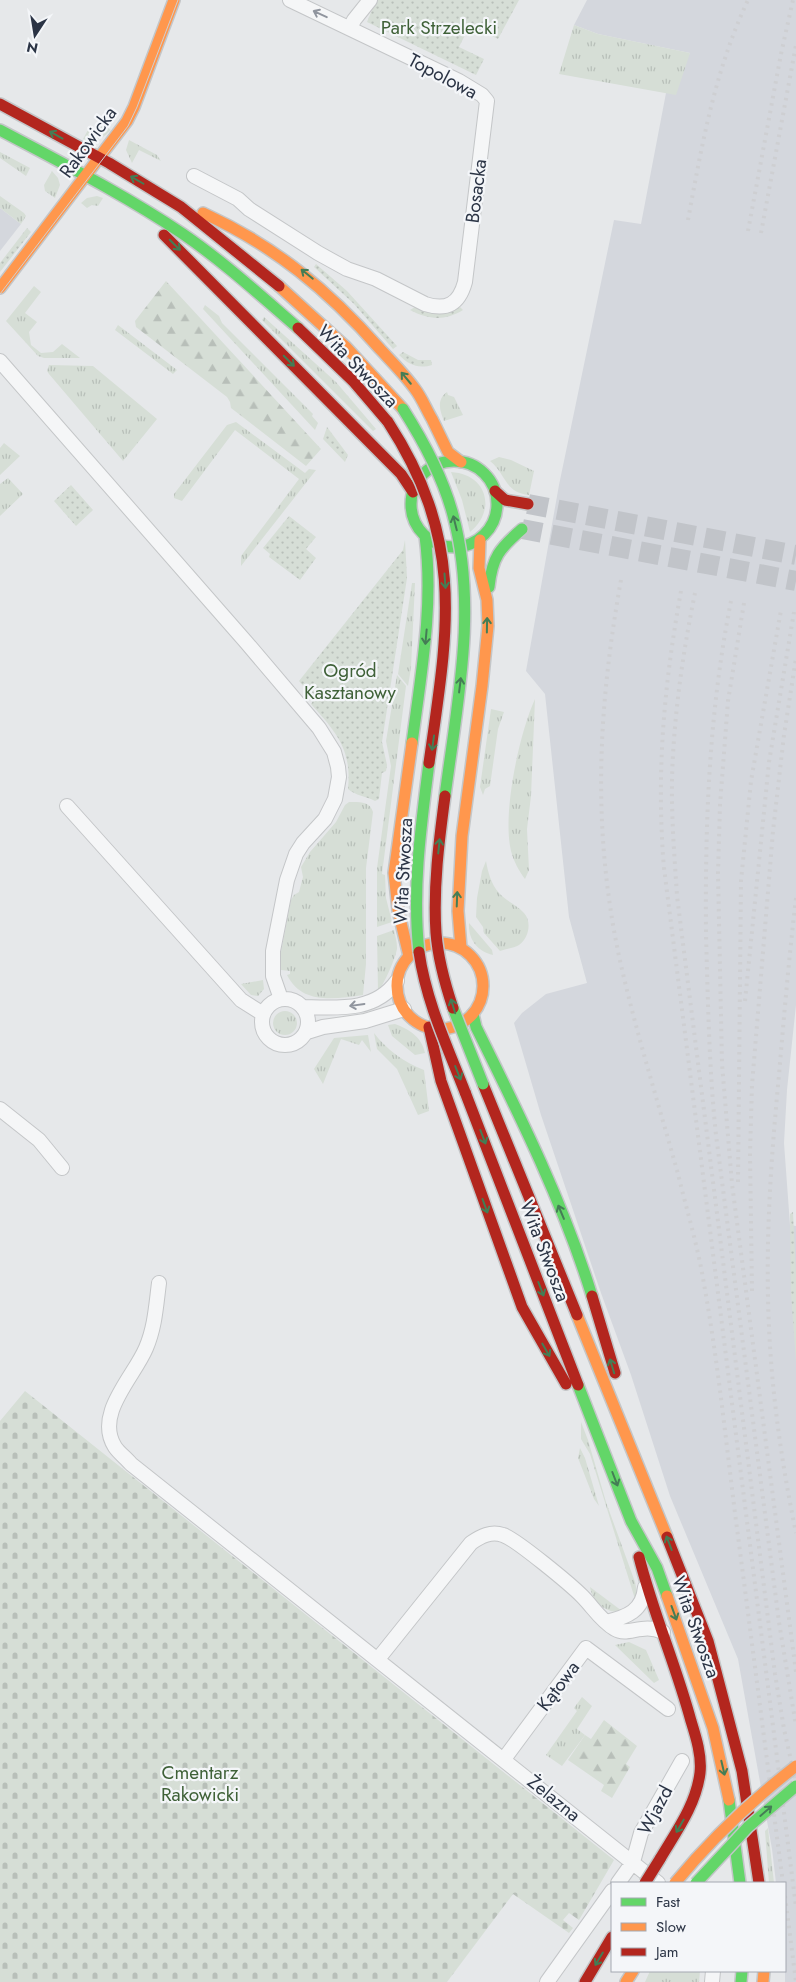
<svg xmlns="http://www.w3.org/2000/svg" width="796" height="1982" font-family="Jost,sans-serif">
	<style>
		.built { fill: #d4d7dd }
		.grass { fill: url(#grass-tufts) }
		.forest { fill: url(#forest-firs) }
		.cemetery { fill: url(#cemetery-stones) }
		.park { fill: url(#park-dots) }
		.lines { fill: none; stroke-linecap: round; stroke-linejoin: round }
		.secondary-tunnel { stroke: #c1c4c9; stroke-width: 20; stroke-dasharray: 20 10; stroke-linecap: butt }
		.street-casing { stroke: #c4c6c8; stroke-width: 16 }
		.fast-casing { stroke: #c4c6c8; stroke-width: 14 }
		.slow-casing { stroke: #c4c6c8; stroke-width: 14 }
		.jam-casing { stroke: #c4c6c8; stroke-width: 14 }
		.street { stroke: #f5f6f7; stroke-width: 14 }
		.fast { stroke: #63d668; stroke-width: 11 }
		.slow { stroke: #ff974d; stroke-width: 11 }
		.jam { stroke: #b3261e; stroke-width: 11 }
		.tram { stroke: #cecfd2; stroke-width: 1 }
		.rail { stroke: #cecfd2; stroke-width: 4; stroke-dasharray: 2.5 5; stroke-linecap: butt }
		.fast-bridge-casing { stroke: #c2c5c8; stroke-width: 14; stroke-linecap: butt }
		.slow-bridge-casing { stroke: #c2c5c8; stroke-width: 14; stroke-linecap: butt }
		.jam-bridge-casing { stroke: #c2c5c8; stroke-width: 14; stroke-linecap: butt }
		.fast-bridge { stroke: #63d668; stroke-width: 11 }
		.slow-bridge { stroke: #ff974d; stroke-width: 11 }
		.jam-bridge { stroke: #b3261e; stroke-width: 11 }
		.oneway { stroke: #90959e }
		.oneway2 { stroke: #447d55 }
		.labels { text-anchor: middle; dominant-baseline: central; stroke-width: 4.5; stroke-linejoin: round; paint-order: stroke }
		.park-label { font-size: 19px; fill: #3f6138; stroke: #f4f6f9 }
		.street-label { font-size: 19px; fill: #2b3445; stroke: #f4f6f9 }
	</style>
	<defs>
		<pattern id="grass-tufts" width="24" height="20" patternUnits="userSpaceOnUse" patternTransform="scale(1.25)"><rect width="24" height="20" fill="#d6ded6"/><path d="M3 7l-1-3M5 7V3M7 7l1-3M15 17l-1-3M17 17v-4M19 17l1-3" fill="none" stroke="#b8bfb9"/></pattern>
		<pattern id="forest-firs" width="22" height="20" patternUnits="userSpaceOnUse" patternTransform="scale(1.25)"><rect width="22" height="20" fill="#d6ded6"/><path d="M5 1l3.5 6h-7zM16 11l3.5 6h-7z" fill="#b8bfb9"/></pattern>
		<pattern id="cemetery-stones" width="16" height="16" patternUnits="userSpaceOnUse" patternTransform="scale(1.25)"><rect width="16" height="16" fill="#d6ded6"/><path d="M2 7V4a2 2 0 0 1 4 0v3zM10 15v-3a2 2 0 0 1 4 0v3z" fill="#b8bfb9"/></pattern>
		<pattern id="park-dots" width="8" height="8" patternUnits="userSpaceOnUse" patternTransform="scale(1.25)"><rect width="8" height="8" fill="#d6ded6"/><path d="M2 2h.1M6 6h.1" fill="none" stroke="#b8bfb9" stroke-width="1.8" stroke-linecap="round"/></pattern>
	</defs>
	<rect width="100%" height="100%" fill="#e6e8ea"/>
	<path class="built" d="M587,0h209v1005l-9,85 -3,53 6,82 6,1v756h-11v-99h-9l-4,-34 -34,-190 -68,-163 -39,-121 -30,-82 -60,-178 -27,-92 8,-10 24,-19 41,-11 -18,-66 -24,-223 -19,-23 33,-186 55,-265 27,4 25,-131 24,-40 -92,-19 -24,-9z
		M0,208l21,16 -21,27z"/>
	<path class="grass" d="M574,25l24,9 92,19 -14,42 -117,-21z
		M101,124l10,6c-9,9 -15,13 -28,9l5,-9h7z
		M129,140l28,15 4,6 -22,-11 -7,13 -6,-13z
		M0,152l30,16 -4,8 -26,-18z
		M52,171l6,7 2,7 -5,13 -10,-7 -1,-6z
		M0,196l24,17 2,3 -5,8 -21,-16z
		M97,196l6,2 -5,8 -6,-1 -5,3 -6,-5 6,-5z
		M34,286l7,6 -16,21 12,9 -8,10 2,13 10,8 12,-1 9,-8 18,14h-36l-6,-2 -32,-35z
		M205,305l14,11 3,7 91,91 -1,2 6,7 -3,7 -112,-121z
		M264,317l72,65 40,47 -3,2 -111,-111z
		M118,325l59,45 -4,4 -58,-44z
		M49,365l44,1 64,53 -34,42 -74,-87 -2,-3z
		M447,392l1,3 6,2 9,18 -19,6c-4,-10 -8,-21 3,-29z
		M236,422l69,51 4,-4 7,1 -75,96v-10l58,-77 -64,-49 -53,71 -8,-3v-4l53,-69z
		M4,443l16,13 -20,19v-27z
		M499,457l12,3 23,11 -5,24c-25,-3 -22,-20 -39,-34z
		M451,472c36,2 46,38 19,60l-8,-32z
		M8,478l15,16 -23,22v-32z
		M412,583h3l-4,85 -3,18 -10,-12z
		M397,675l9,11 -24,188 3,1 1,23 6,24 -15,5v-59l14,-102 -5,-25z
		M535,699l-4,97 -4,33 2,41 -4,9c-6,-8 -11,-17 -14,-28 -9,-37 8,-117 24,-152z
		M491,709l13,3 -6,17 -8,57 -5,3 -2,6 -3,-8z
		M349,802c10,0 21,-1 24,10l-7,56v96l-3,31c-28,4 -61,10 -76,-20l3,-1v-3l-9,-1v-18l10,-52 3,-5 5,-3 4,-15 -2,-10 9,-15 26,-30 9,-17z
		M486,861c2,11 5,23 13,32 7,8 18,12 25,20 8,9 5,25 -5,32 -5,3 -13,4 -19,6l-16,-18 -1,-6 -7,-10 1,-19 5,-27z
		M469,923l23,27 1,5c-16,-4 -25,-16 -24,-32z
		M394,930c1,6 3,11 3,17 1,6 -14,40 -19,44l-1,-55z
		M263,980l1,9 -6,7 -7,-1 -10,-11z
		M273 1023a12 12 0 1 1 24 0a12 12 0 1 1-24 0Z
		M395,1024c14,5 27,13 30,29l-10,2 -23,-19 -4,-11z
		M374,1033c12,16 31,30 50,37l5,41 -11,4 -21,-46 -20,-20z
		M368,1035l3,17 -9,-12 -3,5 -18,-6 -18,45 -9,-15 20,-31z
		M581,1422l7,18 18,62 29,80 2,10 -2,7 -45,-145 -9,-15z
		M580,1448l5,10 14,48 -5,-7 -16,-41z
		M590,1587l32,24c-15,4 -30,-10 -32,-24z
		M629,1642l17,8 13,30 -5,3 -39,-38z
		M582,1697l10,9 -15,23 8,6 -23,31 -16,-11 31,-44 -3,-3z
		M768,1828l6,55h-5l-4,-52z
		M650,1971h50l-1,11h-54z"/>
	<path class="forest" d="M166,281l155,168 -15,17 -75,-58 -1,-6 -3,-5 -91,-70 -1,-6z
		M604,1720l33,26 -11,18 4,3 -18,31 -11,-7 3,-6 -36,-25 17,-25 6,4z"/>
	<path class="cemetery" d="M25,1391l589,469 -35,60 -10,-7 -6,7 10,8 -4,5 -56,-39 -66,88h-447v-561z"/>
	<path class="park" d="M376,0h143l-21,39 -28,-14 -11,22 25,12 -8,16 -109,-53z
		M27,228l4,4 -31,40v-9z
		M316,264l31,27 50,55 -4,3 -39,-45 -40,-37z
		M415,307c18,5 26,11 45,0l3,3c-18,11 -34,10 -53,0z
		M403,352l15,8h13l1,5c-14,4 -23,0 -33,-10z
		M327,427l21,28 -3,7 -22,-23z
		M71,485l22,25 -17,16 -22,-25z
		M289,516l27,21 -10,12 10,9 -16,22 -31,-23 1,-3 -7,-6z
		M405,540l2,38 -25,164 5,23 -1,6 -4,2 -3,26 -4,2c-7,-4 -21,-6 -27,-12 4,-40 -12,-57 -37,-85l3,-5 -15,-18 104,-131z
		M793,1212l3,64v86l-5,-68 -1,-80z"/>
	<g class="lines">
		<path class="secondary-tunnel" d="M528,504l268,51
			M522,529l274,52"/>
		<g class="street-casing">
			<path id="street" d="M350,28l4,-8 16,-20
				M194,176l44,23 11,10 69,44 29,16 29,10 49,25c22,7 34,0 40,-22l22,-181 -5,-6 -23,-14 -169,-81
				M0,361l246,281 73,86 15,24 4,15 1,10 -4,22 -10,20 -22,24 -7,11 -9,26 -14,71v25l8,23
				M67,806l174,194 22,14
				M262 1022a23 23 0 1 1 46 0a23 23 0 1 1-46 0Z
				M303,1007c35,1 72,5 94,-26
				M307,1032l16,-5 42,-6 39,-12
				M0,1109l39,31 23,28
				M159,1283c-3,23 -4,44 -13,65 -12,29 -52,66 -31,99 4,6 11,11 16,17l527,419
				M606,1622c21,-5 37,-11 39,-35
				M378,1659l93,-116c10,-7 20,-12 32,-8 13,4 68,50 79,61 11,11 19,25 33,33 13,8 27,-7 48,3
				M504,1759l82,-111 82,61
				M618,1883l15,-21 8,-29 41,-72
				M547,1982l65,-91
				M712,1982l1,-11"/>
		</g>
		<g class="fast-casing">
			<path id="fast" d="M0,130c62,33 125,65 183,104 41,28 78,62 115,94
				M411 504a43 43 0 1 1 86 0a43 43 0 1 1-86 0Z
				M489,587c3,-30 11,-39 33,-58
				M412,743c9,-69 22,-138 13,-207
				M473,1014l3,13c43,87 87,175 116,269
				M578,1385l53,136 26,47 10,28
				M729,1800l11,83
				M741,1982l1,-11"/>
		</g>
		<g class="slow-casing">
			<path id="slow" d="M203,213c72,33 125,77 177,136 12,13 25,26 35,40 7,9 11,20 17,30
				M279,286l67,61 57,62
				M0,288l127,-167 7,-14 40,-107
				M432,419l16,33 13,10
				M397 986a43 43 0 1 1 86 0a43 43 0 1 1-86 0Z
				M461,948l-3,-37 4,-75 20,-150 6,-60 -1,-26 -8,-32 1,-28
				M409,956l-11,-46 -4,-37 18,-130
				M577,1315l90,222
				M667,1596l46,132 16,72
				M626,1982l7,-11
				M763,1982l1,-11"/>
		</g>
		<g class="jam-casing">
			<path id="jam" d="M0,104l109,59 72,44 98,79
				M164,235l237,239 12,18
				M298,328l55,53 35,41
				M495,491l10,9 23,4
				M429,1027l12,54 81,226 44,77
				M483,1084l94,231
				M465,1092l113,293
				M592,1296l23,77
				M667,1537l41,104 34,130 17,112
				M639,1557c14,56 37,108 52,164 5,16 11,35 9,52 -4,32 -24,59 -40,86
				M585,1982l27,-45"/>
		</g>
		<use href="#street" class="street"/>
		<use href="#fast" class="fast"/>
		<use href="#slow" class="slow"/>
		<use href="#jam" class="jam"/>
		<path class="tram" d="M0,294l128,-168 9,-19 41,-107"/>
		<path class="rail" d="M688,220c14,-76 27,-150 60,-220
			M748,231l33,-177 12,-54
			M761,233l35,-188
			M621,580c-23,128 -29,248 -2,376 16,73 39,146 59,218 9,37 20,73 26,110 14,78 22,158 32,237 16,121 31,241 47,362
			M681,591c-17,94 -25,182 -17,277l132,1039
			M695,593c-11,54 -19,108 -22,162 -3,47 1,94 4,141l98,778 9,55 12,54
			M731,601c-22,111 -26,220 -25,334 2,67 3,133 10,200l63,487 17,104
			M744,603l-16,98 -8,104 -2,68 4,191 10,120 64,488
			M796,898c-7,59 -12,118 -17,177 -8,84 -14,167 -10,252 3,69 13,138 27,206
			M745,1001l24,-239 25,-150
			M738,1182l3,-301 10,-100 30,-171
			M752,1291l-2,-137 2,-69 21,-254 11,-96 12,-77
			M785,1896l11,86"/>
		<g class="fast-bridge-casing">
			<path id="fast-bridge" d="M403,409c21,33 40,68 50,106 25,93 4,188 -8,281
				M419,952c-7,-63 2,-126 10,-189
				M453,1008l30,76
				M696,1883l52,-56 48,-41"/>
		</g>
		<g class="slow-bridge-casing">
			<path id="slow-bridge" d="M675,1883c36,-44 76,-82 121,-117"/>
		</g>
		<g class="jam-bridge-casing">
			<path id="jam-bridge" d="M388,422c78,120 60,208 41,341
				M445,796c-6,45 -12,91 -9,137 2,26 9,51 17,75
				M419,952c7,49 28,94 46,140
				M645,1883l15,-24"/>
		</g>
		<use href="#fast-bridge" class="fast-bridge"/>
		<use href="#slow-bridge" class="slow-bridge"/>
		<use href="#jam-bridge" class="jam-bridge"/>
	</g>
	<defs><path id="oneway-shaft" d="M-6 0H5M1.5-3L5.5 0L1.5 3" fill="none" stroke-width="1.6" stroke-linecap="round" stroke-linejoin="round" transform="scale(1.25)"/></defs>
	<g class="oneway">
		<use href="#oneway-shaft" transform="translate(320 14) rotate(-155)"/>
		<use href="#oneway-shaft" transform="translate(357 1005) rotate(172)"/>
	</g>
	<g class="oneway2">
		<use href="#oneway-shaft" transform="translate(56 135) rotate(-151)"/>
		<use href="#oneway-shaft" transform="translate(137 180) rotate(-150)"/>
		<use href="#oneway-shaft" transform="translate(175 245) rotate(45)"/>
		<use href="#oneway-shaft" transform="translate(307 274) rotate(-141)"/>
		<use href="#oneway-shaft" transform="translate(289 361) rotate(45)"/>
		<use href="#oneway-shaft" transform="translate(406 378) rotate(-130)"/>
		<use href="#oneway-shaft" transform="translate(455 523) rotate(-104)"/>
		<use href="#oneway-shaft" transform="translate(445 581) rotate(86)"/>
		<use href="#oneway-shaft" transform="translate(487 625) rotate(-89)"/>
		<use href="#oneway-shaft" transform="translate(426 637) rotate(95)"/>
		<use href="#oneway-shaft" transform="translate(460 685) rotate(-83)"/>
		<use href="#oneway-shaft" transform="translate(433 743) rotate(98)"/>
		<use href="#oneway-shaft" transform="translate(439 846) rotate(-84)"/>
		<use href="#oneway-shaft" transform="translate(457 899) rotate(-88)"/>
		<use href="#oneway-shaft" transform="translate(453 1006) rotate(-107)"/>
		<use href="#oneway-shaft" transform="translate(458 1073) rotate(68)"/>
		<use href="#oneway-shaft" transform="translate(483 1137) rotate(69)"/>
		<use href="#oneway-shaft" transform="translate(485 1206) rotate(70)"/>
		<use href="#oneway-shaft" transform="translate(561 1212) rotate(-113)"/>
		<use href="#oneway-shaft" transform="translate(541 1289) rotate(69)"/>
		<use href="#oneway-shaft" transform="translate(546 1350) rotate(60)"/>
		<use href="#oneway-shaft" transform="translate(612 1366) rotate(-107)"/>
		<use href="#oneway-shaft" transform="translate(615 1479) rotate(69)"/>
		<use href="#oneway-shaft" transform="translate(669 1543) rotate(-111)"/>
		<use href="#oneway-shaft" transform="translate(674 1613) rotate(70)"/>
		<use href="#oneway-shaft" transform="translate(723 1768) rotate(77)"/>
		<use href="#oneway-shaft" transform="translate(766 1811) rotate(-41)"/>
		<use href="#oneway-shaft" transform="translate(680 1826) rotate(120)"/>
		<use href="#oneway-shaft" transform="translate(599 1959) rotate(121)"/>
	</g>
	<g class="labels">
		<g class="park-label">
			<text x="439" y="27">Park Strzelecki</text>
			<text x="350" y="670">Ogród<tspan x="350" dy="22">Kasztanowy</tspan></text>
			<text x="200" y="1772">Cmentarz<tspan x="200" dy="22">Rakowicki</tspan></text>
		</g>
		<g class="street-label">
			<text transform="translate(443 76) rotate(28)">Topolowa</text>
			<text transform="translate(88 142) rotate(-54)">Rakowicka</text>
			<text transform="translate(476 191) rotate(-83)">Bosacka</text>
			<text transform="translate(358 366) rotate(46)">Wita Stwosza</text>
			<text transform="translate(403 871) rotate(-87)">Wita Stwosza</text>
			<text transform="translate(545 1251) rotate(69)">Wita Stwosza</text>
			<text transform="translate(696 1627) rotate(70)">Wita Stwosza</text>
			<text transform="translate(558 1686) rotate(-53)">Kątowa</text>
			<text transform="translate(554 1798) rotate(39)">Żelazna</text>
			<text transform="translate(655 1810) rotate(-62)">Wjazd</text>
		</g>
	</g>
	<rect x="611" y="1882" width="175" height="90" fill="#f4f6f9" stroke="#a4a8b1"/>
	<rect x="621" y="1898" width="25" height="8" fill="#63d668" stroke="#a4a8b1"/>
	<text x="656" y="1907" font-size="15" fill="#2b3445">Fast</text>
	<rect x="621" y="1923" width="25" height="8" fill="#ff974d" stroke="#a4a8b1"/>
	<text x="656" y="1932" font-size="15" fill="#2b3445">Slow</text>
	<rect x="621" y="1948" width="25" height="8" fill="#b3261e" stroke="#a4a8b1"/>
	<text x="656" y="1957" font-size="15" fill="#2b3445">Jam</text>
	<g transform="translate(35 35) rotate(192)" stroke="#f4f6f9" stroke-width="4" paint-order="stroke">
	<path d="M0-4L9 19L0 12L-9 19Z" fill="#2b3445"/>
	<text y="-8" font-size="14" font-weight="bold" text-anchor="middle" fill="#2b3445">N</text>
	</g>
</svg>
